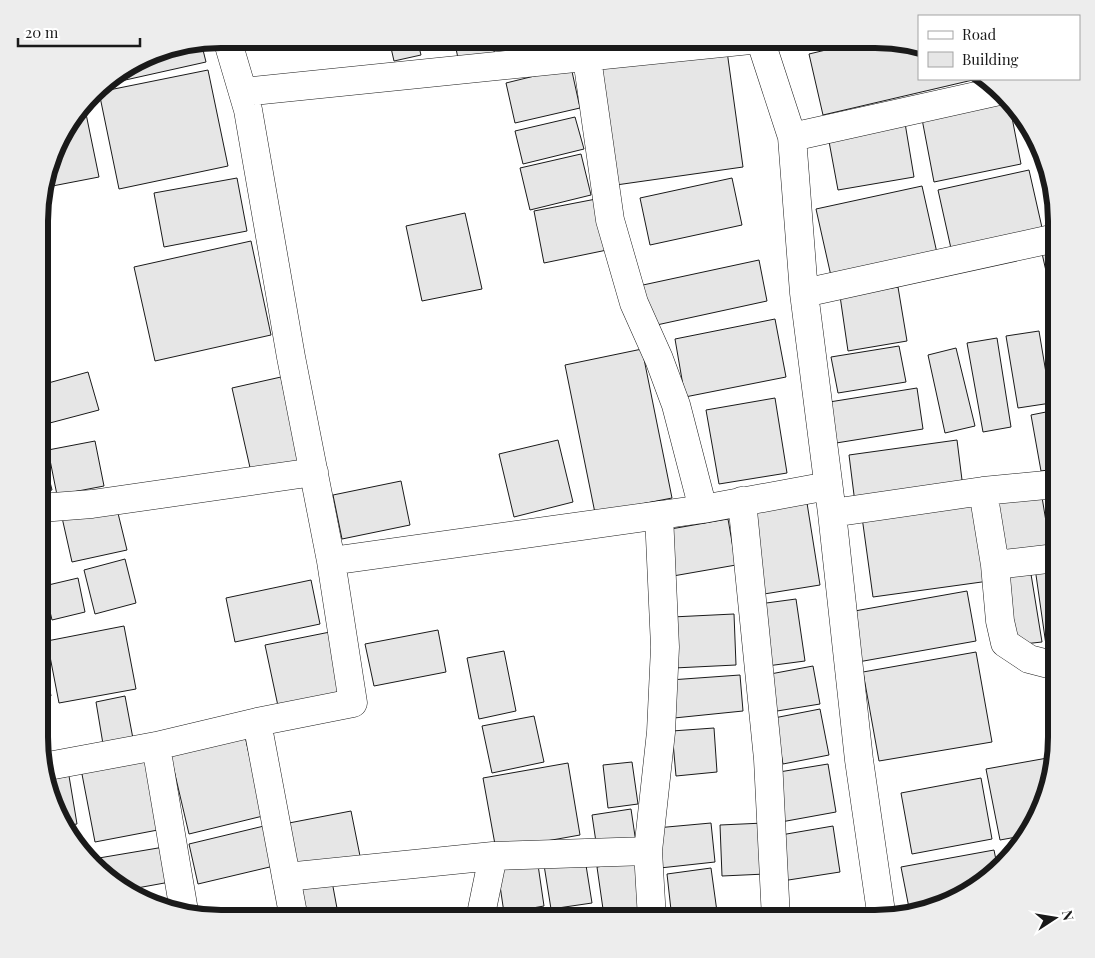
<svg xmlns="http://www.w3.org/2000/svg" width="1095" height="958" font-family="'Playfair Display',serif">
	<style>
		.building { fill: #e6e6e6; stroke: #1a1a1a }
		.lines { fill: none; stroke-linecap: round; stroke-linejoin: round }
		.minor-casing { stroke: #1a1a1a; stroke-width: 29 }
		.minor { stroke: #fff; stroke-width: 28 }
		.rim { fill: none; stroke: #1a1a1a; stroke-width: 6 }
	</style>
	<rect width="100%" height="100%" fill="#fff"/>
	<path class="building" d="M389,39h28l4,16 -27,6z
		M454,39h37l4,16 -36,8z
		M519,39h73l1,2 -71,13z
		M872,39h15l32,9v31h58l-154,36 -14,-61z
		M201,42l5,20 -103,23 -1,-2 60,-35z
		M727,51l16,116 -127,18 -16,-117z
		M571,67l9,41 -65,15 -9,-40z
		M208,70l20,96 -109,23 -20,-97z
		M1009,102l12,62 -87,18 -12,-63z
		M84,104l15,73 -57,11 21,-59z
		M575,117l9,32 -61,15 -8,-33z
		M905,123l9,54 -76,13 -10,-54z
		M1028,128l14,22 -8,1z
		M581,154l10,41 -61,15 -10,-42z
		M1029,170l14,62 -91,21 -14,-63z
		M237,178l10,53 -83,16 -10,-54z
		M732,178l10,47 -92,20 -10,-47z
		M922,186l15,67 -106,23 -15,-67z
		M596,199l11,51 -63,13 -10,-52z
		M465,213l17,76 -60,12 -16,-75z
		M251,241l20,94 -116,26 -21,-94z
		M1056,246v69l-15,-66z
		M759,260l8,41 -115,25 -9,-41z
		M898,287l9,54 -59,10 -8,-55z
		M775,319l11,58 -101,20 -10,-58z
		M1039,331l12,72 -33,5 -12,-72z
		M997,338l14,89 -28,5 -16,-89z
		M899,346l7,36 -68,11 -7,-36z
		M956,348l19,78 -30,7 -17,-78z
		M642,349l30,149 -77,15 -30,-148z
		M88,372l11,38 -53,14 -5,-19v-20z
		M281,377l18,85 -48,10 -19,-84z
		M917,388l6,41 -93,15 -7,-41z
		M775,398l12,75 -68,11 -13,-74z
		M1056,410v59l-15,2 -10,-56z
		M558,440l15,62 -59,15 -15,-63z
		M957,440l6,48 -108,15 -6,-48z
		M95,441l9,45 -47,9 -9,-45z
		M44,458l8,32 -11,3v-34z
		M401,481l9,44 -68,14 -9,-44z
		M1041,491l9,55 -48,8 -8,-55z
		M1056,491v54l-9,-52z
		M115,501l12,49 -55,12 -11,-49z
		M977,501l12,80 -116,16 -11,-80z
		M807,503l13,82 -56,9 -13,-82z
		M728,519l8,46 -63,11 -8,-46z
		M125,559l11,44 -41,11 -11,-44z
		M1056,565v85l-9,2 -12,-84z
		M1030,568l12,74 -28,3 -9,-73z
		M78,578l7,34 -33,8 -8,-34z
		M311,580l9,44 -85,18 -9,-44z
		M967,591l9,50 -118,21 -9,-50z
		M796,599l9,62 -38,5 -8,-62z
		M734,614l2,51 -62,3 -2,-51z
		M124,626l12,63 -77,14 -12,-62z
		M438,630l8,42 -72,14 -9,-42z
		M330,632l12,60 -64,14 -13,-61z
		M40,637l11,59 -12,2z
		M504,651l12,60 -37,8 -12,-61z
		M976,652l16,90 -113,19 -16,-89z
		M813,666l7,38 -49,8 -6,-37z
		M740,675l3,36 -69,7 -4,-38z
		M125,696l9,48 -30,6 -8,-48z
		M820,709l9,46 -46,9 -9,-46z
		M534,716l10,46 -52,11 -10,-47z
		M714,728l3,44 -41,4 -4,-45z
		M245,736l18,80 -74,18 -19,-81z
		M149,756l14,73 -68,13 -14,-73z
		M1053,757l-11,51 -20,28 -22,4 -14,-71z
		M632,762l6,42 -30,4 -5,-43z
		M568,763l12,72 -84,15 -13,-72z
		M828,764l8,48 -55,10 -8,-49z
		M69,776l8,48 -13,2 -12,-19 -6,-27z
		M981,778l11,61 -80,15 -11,-61z
		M631,809l5,34 -39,6 -5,-34z
		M351,811l9,45 -62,12 -9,-45z
		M711,823l4,39 -55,6 -4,-40z
		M764,823l2,51 -44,2 -2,-51z
		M264,826l10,40 -76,18 -9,-40z
		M833,826l7,46 -58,9 -7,-45z
		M164,847l6,35 -44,8 -39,-30z
		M994,850l4,20 -3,4 -51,32 -34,7 -9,-46z
		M537,858l7,48 -40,7 -7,-48z
		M585,859l7,44 -41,6 -7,-44z
		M637,861l8,49 -41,6 -7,-49z
		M711,868l7,51h-46l-5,-45z
		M331,876l8,43h-37l-6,-36z
		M590,912l1,7h-39z"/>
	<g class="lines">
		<g class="minor-casing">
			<path id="minor" d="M227,39l21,71 43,247 40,204 372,-52 125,-23
				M760,39l32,98 12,156 28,220 27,247 23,159
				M587,58l23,162 24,83 25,56 17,46 27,104
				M243,92l517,-53
				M792,137l207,-46
				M804,293l252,-55
				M983,491l12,74 5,56 5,22 24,16 27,7
				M742,501l26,258 8,160
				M40,508l52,-4 222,-32
				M832,513l151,-22 73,-7
				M995,565l61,-7
				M257,722l37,197
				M156,746l28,165
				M43,767l113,-21 101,-24 96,-19 -22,-142
				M286,877l207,-21 155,-5
				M480,919l13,-63
				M652,919l-4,-68 13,-119 4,-85 -6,-132"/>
		</g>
		<use href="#minor" class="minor"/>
	</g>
	<path d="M0 0H1095V958H0ZM221 48H875A173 173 0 0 1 1048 221V737A173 173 0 0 1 875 910H221A173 173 0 0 1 48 737V221A173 173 0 0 1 221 48Z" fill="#ededed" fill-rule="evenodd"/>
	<path class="rim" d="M221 48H875A173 173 0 0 1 1048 221V737A173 173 0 0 1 875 910H221A173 173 0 0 1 48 737V221A173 173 0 0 1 221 48Z"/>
	<rect x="918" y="15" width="162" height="65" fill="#ffffff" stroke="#a3a3a3"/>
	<rect x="928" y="31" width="25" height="8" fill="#ffffff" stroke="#a3a3a3"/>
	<text x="962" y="40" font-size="15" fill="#1a1a1a">Road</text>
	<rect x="928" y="52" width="25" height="15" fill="#e6e6e6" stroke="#a3a3a3"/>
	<text x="962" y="65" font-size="15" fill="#1a1a1a">Building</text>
	<g transform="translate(1055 918) rotate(78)" stroke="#ffffff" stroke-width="4" paint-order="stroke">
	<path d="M0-4L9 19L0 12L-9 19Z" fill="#1a1a1a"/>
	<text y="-8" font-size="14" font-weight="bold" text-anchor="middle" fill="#1a1a1a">N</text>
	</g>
	<path d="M18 38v8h122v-8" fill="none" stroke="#1a1a1a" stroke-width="2.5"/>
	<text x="25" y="38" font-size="15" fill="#1a1a1a" stroke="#ffffff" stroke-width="4" paint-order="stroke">20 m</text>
</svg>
